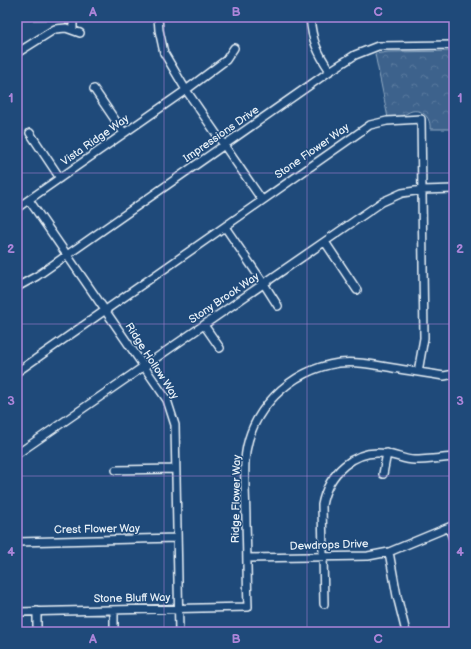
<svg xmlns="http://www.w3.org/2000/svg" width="471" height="649" font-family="'Balsamiq Sans',sans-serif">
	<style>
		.park { fill: url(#park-crowns); stroke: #92aac2 }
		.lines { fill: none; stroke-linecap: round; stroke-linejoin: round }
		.minor-casing { stroke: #e8f1f8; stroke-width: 10 }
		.minor { stroke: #1f4a7a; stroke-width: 7 }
		.grid { fill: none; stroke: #ac85d9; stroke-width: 1; stroke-opacity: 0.55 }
		.labels { text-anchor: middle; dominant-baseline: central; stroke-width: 3; stroke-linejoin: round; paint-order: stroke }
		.street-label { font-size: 11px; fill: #e8f1f8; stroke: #1f4a7a }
		.neatline { fill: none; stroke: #ac85d9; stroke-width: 1.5 }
		.grid-label { font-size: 13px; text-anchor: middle; font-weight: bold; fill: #ac85d9 }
	</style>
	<defs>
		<pattern id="park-crowns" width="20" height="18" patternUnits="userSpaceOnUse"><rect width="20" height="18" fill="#3c628c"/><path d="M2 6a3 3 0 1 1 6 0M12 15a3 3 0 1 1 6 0" fill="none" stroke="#58799d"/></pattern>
	</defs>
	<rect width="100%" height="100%" fill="#1f4a7a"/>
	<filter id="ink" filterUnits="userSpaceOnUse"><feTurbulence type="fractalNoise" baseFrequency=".025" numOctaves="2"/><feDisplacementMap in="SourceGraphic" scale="8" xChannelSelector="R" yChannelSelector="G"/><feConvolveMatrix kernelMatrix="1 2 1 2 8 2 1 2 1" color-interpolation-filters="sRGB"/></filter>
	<g filter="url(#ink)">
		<path class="park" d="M17,17h130l-130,4z
			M454,51v78h-24c1,-10 -6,-20 -18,-18 -4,1 -7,4 -11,5 -5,1 -9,1 -13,2l-13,-64 13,-2z"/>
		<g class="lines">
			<g class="minor-casing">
				<path id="minor" d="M158,17l1,13 5,23 22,37 76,110
					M310,17c2,23 7,35 20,54
					M73,30v-13
					M17,53l38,-24 11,-1 14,5
					M94,89l30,44
					M30,133l30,45
					M29,200l138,200 8,25 4,207
					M17,208l169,-118 40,-30 8,-12
					M225,227l39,57 14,22
					M325,242l32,48
					M17,287l20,-11 293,-205 25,-16 23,-9 76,-1
					M204,325l16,23
					M17,372l353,-247 17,-4 34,-2 3,219 -6,34
					M17,454l365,-252 20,-9 20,-3 32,-1
					M116,470l59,-1
					M383,474l4,-21
					M449,528l5,13
					M17,542l160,-4
					M389,552l8,44 9,36
					M247,558l121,-2 21,-4 65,-27
					M324,604l-2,-99c6,-31 32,-57 65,-51 9,1 18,6 27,6 13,0 27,-2 40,-3
					M114,610v22
					M37,611v21
					M17,612l231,-5c-1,-28 -1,-57 -2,-85 0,-20 -2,-41 -1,-61 3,-50 45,-91 94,-98 18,-2 36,2 54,5 17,3 34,5 51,8l10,-2"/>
			</g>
			<use href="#minor" class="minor"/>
		</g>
	</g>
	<path class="grid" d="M164,17v615M307,17v615M17,173h437M17,324h437M17,476h437"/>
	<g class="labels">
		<g class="street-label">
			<text transform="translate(221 134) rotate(-35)">Impressions Drive</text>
			<text transform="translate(95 140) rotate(-35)">Vista Ridge Way</text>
			<text transform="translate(312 151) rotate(-35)">Stone Flower Way</text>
			<text transform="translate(224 298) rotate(-34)">Stony Brook Way</text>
			<text transform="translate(152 361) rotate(57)">Ridge Hollow Way</text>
			<text transform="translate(236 499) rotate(-89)">Ridge Flower Way</text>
			<text transform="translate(97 529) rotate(-1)">Crest Flower Way</text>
			<text transform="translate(329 545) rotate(-2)">Dewdrops Drive</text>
			<text transform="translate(132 598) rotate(-1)">Stone Bluff Way</text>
		</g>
	</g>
	<rect width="471" height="649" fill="none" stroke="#1f4a7a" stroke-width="44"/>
	<rect x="22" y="22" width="427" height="605" class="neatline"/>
	<g class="grid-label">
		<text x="93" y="16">A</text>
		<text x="236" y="16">B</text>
		<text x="378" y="16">C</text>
		<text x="11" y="102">1</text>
		<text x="460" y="102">1</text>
		<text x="11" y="253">2</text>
		<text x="460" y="253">2</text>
		<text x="11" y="405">3</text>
		<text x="460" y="405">3</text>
		<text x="11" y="556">4</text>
		<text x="460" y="556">4</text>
		<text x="93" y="643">A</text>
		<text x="236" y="643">B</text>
		<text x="378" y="643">C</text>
	</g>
</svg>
